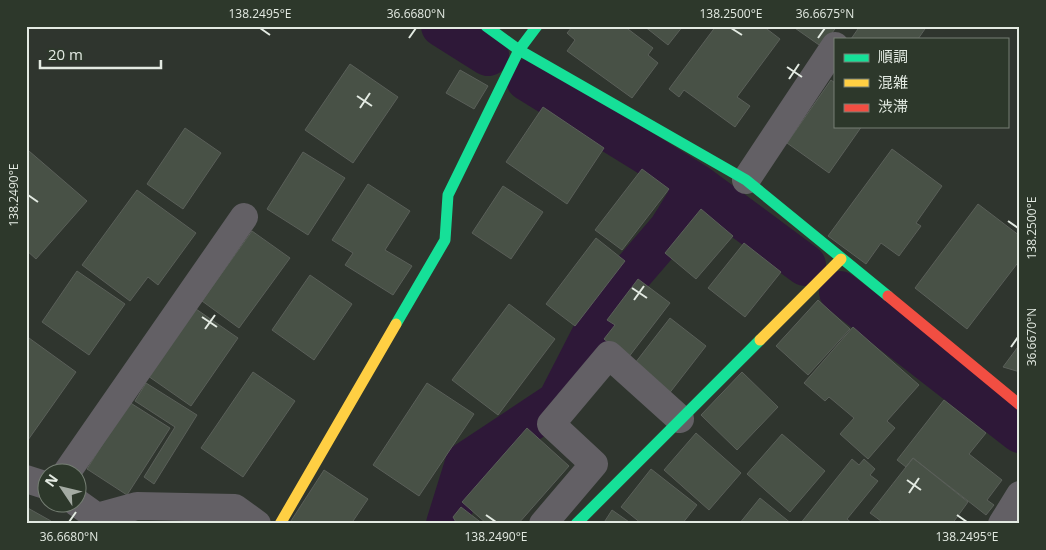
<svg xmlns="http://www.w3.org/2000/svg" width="1046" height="550" font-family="'Open Sans','Noto Sans JP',sans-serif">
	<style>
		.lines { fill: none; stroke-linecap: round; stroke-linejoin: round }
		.canal { stroke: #2e1838; stroke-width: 42 }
		.building { fill: #485146; stroke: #5a5f59 }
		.street { stroke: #636065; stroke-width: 28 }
		.fast { stroke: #16e098; stroke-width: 11 }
		.slow { stroke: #ffcf43; stroke-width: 11 }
		.jam { stroke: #f24e42; stroke-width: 11 }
		.ticks { fill: none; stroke: #e3eae2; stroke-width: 2 }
		.neatline { fill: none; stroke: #e3eae2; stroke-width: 2 }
		.ticks-label { font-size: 12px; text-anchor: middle; fill: #e3eae2 }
	</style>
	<rect width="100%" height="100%" fill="#2f352e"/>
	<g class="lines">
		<path class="canal" d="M442,26l46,29
			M527,80l170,105 108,80
			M840,292l180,140
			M447,524l19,-61 92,-61 55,-107 56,-65 28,-45"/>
	</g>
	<path class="building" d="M573,26h51l29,22 -5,7 10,8 -26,35 -65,-47 8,-11 -8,-7z
		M644,26h39l-15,19z
		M716,26h47l17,13 -43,58 13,9 -15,21 -51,-37 -5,7 -10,-8z
		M792,26h45l-15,21z
		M860,26h67l-9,13h-67z
		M350,64l48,33 -45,66 -48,-33z
		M460,70l28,16 -14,23 -28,-16z
		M831,80l4,3v43h27l-33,47 -42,-30z
		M543,107l61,41 -37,56 -61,-42z
		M185,128l36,25 -38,56 -36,-25z
		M892,149l50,37 -26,37 5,3 -22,30 -18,-13 -15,21 -38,-28z
		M29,151l58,50 -51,58 -10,-9v-95z
		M303,152l42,26 -37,57 -41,-26z
		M642,169l27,20 -47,61 -27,-20z
		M368,184l42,27 -25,39 27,16 -19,29 -48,-30 8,-12 -21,-13z
		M503,186l40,26 -32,47 -39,-26z
		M137,190l59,43 -38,52 -10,-8 -18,24 -48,-36z
		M978,204l42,32v24l-53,69 -52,-41z
		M701,209l32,27 -37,43 -31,-26z
		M252,231l38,27 -51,70 -37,-27z
		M596,238l29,23 -50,65 -29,-22z
		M744,243l37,29 -36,45 -37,-29z
		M77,271l48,33 -36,51 -47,-33z
		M310,275l42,29 -38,56 -42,-30z
		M638,279l32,24 -42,55 -24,-19 11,-14 -8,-5z
		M818,300l32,29 -42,46 -32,-29z
		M509,304l46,35 -57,76 -46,-35z
		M196,309l42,29 -47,68 -43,-30z
		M670,318l36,28 -38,49 -36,-28z
		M853,327l66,58 -32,36 8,7 -27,31 -28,-25 14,-16 -25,-21 -4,4 -21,-18z
		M29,338l47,34 -48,68 -2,-2v-95z
		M1020,344v28l-17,-5z
		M253,372l42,29 -52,76 -42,-29z
		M742,372l36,35 -41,43 -36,-35z
		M146,383l51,32 -43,69 -10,-7 31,-50 -40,-26z
		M427,383l47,31 -55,82 -46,-31z
		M944,400l42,33 -17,21 33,26 -15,20 7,5 -8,10 -73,-57 -7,9 -9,-7z
		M129,402l41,26 -43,67 -40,-26z
		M527,428l42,38 -51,58h-31l-25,-22z
		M696,433l45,40 -32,37 -45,-40z
		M782,434l43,37 -35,41 -43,-38z
		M913,458l55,44 -16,22h-67l-15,-11z
		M852,459l7,6 5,-6 11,10 -5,6 8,6 -31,38 6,5h-53z
		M651,469l46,36 -15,19h-40l-21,-17z
		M324,470l44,29 -17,25h-62z
		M760,498l32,26h-53z
		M26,507l25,14 -1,3h-24z
		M461,507l22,17h-26l-4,-7z
		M612,510l20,14h-29z"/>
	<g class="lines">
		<path class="street" d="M746,180l89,-134
			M67,472l177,-255
			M26,479l22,7
			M76,502l21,15
			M93,524l4,-7 40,-11 98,2 22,16
			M543,524l51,-60 -43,-40 58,-69 71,64
			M1002,524l18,-29"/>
		<path class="fast" d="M486,26l33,24 227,130 142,116
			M396,324l49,-84 3,-45 71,-145 18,-24
			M576,524l184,-184"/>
		<path class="slow" d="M760,340l81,-81
			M280,524l116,-200"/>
		<path class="jam" d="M888,296l132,109"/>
	</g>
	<path class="ticks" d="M260,28l10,7M731,28l11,7M409,38l7,-10M818,38l7,-10M787,67l15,10M789,79l10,-15M357,96l15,10M360,108l10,-15M28,195l10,7M1008,221l10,7M632,288l15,10M634,300l10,-14M202,317l15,10M205,329l10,-14M1011,347l7,-10M907,480l14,10M909,493l10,-15M486,515l10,7M957,515l10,7M69,522l7,-10"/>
	<rect width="1046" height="550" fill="none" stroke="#2d382b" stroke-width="55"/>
	<rect x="834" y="38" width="175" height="90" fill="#2d382b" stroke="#767f74"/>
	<rect x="844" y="54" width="25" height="8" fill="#16e098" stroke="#767f74"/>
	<text x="878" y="62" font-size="15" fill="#e3eae2">順調</text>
	<rect x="844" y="79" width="25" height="8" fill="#ffcf43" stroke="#767f74"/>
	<text x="878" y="88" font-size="15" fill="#e3eae2">混雑</text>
	<rect x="844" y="104" width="25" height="8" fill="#f24e42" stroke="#767f74"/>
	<text x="878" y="112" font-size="15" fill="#e3eae2">渋滞</text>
	<g transform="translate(62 488) rotate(305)"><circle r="24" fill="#2d382b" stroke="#767f74"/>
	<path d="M0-4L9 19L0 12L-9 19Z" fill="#a4aba3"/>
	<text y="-8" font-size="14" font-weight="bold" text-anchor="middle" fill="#e3eae2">N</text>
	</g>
	<path d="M40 60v8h121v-8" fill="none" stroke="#e3eae2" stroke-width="2.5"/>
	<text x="48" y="60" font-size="15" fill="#e3eae2" stroke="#2d382b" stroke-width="4" paint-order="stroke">20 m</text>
	<rect x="28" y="28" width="990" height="494" class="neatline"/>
	<g class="ticks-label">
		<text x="260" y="18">138.2495°E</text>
		<text x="416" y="18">36.6680°N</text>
		<text x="731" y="18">138.2500°E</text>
		<text x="825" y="18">36.6675°N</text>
		<text transform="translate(14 195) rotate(-90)" y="4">138.2490°E</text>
		<text transform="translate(1032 228) rotate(-90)" y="4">138.2500°E</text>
		<text transform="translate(1032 337) rotate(-90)" y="4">36.6670°N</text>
		<text x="69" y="541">36.6680°N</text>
		<text x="496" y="541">138.2490°E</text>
		<text x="967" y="541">138.2495°E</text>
	</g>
</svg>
